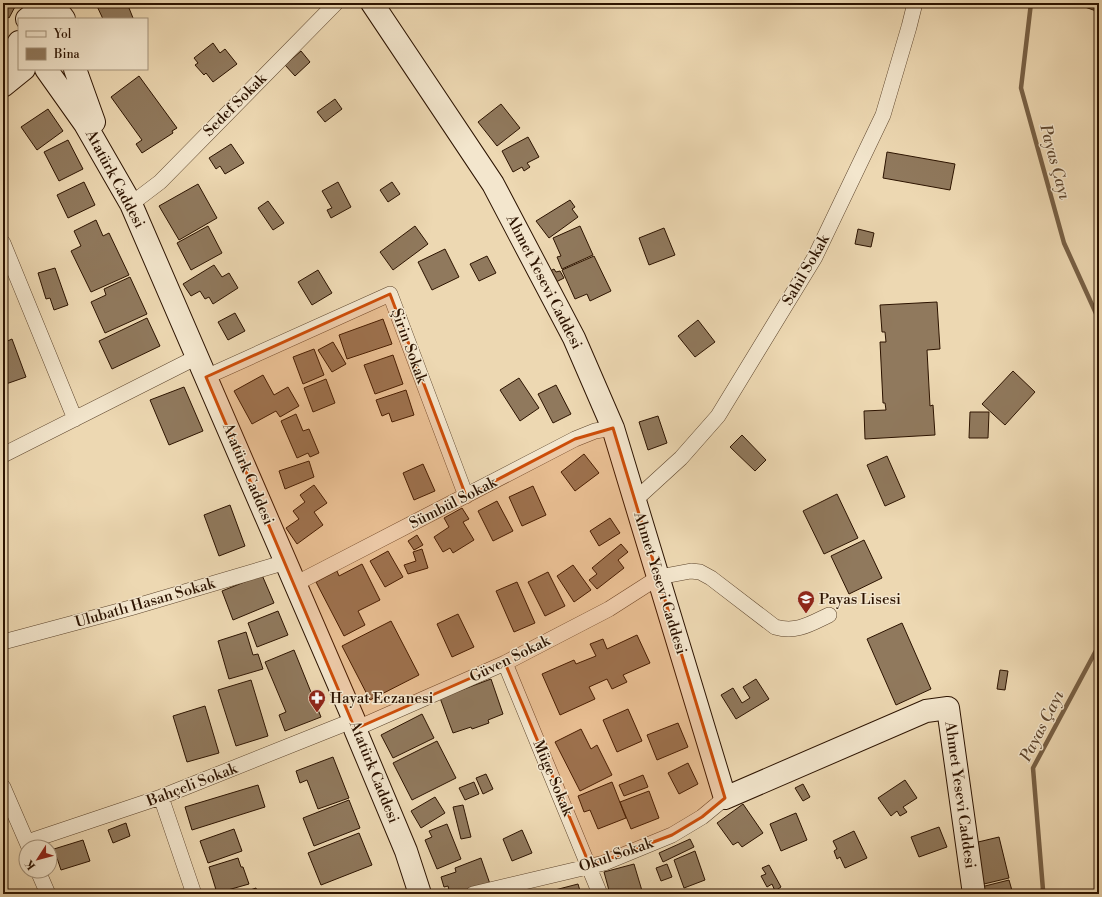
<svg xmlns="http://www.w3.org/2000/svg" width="1102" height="897" font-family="'Libre Bodoni',serif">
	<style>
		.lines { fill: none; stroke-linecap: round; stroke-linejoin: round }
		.stream { stroke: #786146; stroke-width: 4.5 }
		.building { fill: #90795d; stroke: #2c1300 }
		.street-casing { stroke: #5c442c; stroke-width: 16 }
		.secondary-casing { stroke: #2c1300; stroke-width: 24 }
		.street { stroke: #f3e6cd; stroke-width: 15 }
		.secondary { stroke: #f3e6cd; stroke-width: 22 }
		.marked { fill: #cc4e0a; fill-opacity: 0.2; stroke: #cc4e0a; stroke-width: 3; stroke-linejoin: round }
		.labels { text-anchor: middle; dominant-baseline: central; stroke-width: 3; stroke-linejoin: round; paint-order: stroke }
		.street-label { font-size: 15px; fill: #2c1300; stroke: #f3e6cd }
		.poi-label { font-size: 15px; fill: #2c1300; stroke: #f3e6cd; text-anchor: start }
		.water-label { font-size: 16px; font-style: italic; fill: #5f472f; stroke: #f3e6cd }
	</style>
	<rect width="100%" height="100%" fill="#edd8b2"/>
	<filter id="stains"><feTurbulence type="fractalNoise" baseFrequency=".005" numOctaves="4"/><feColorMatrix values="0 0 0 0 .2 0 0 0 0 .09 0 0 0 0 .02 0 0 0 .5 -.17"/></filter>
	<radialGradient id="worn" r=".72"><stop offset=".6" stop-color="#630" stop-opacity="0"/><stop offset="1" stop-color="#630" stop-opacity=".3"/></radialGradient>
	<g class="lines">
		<path class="stream" d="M1031,3l-10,85 43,155 35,77
			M1049,894l-6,-4 -10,-122 66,-123"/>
	</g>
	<path class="building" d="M3,3h14l-8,15 -6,-4z
		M127,3l6,15 -3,1h-27l-7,-15z
		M1083,3h16v9l-17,-6z
		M213,43l7,10 5,-4 12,15 -24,18 -7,-9 -2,2 -9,-10 3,-2 -4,-5z
		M301,51l9,11 -15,14 -10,-11z
		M139,76l38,52 -5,3 1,2 -31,20 -6,-9 6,-4 -31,-43z
		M335,99l7,10 -17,13 -8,-10z
		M501,104l19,24 -23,18 -19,-24z
		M48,109l15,22 -26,19 -16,-23z
		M528,137l11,20 -12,6 3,4 -6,4 -2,-4 -9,5 -11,-21z
		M68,140l15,29 -24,12 -15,-29z
		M231,144l13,19 -19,11 -5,-8 -4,3 -7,-11z
		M887,152l68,12 -5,26 -67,-12z
		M84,182l11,23 -27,13 -11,-23z
		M338,182l13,25 -20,11 -4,-8 5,-2 -10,-17z
		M392,182l8,12 -12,8 -8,-12z
		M198,184l19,34 -38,22 -20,-34z
		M570,200l5,7 -3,2 6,8 -29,21 -13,-17z
		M268,201l16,22 -11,7 -15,-22z
		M96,220l7,16 6,-3 20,42 -38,17 -20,-41 10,-5 -7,-15z
		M208,226l14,27 -31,17 -14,-27z
		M415,226l13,18 -35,26 -13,-18z
		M580,226l13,29 -31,14 -5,-12 4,-1 -8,-18z
		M664,228l11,27 -26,10 -10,-27z
		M858,229l16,4 -3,14 -16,-3z
		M445,249l14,28 -27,13 -14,-28z
		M487,256l9,17 -17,8 -9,-17z
		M594,256l17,35 -21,10 -3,-7 -12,5 -13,-29z
		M214,265l8,12 7,-4 9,15 -25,16 -4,-7 -4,2 -5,-8 -9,5 -8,-12z
		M55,268l13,37 -14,5 -4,-12 -4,1 -8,-26z
		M554,269l2,3 4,-1 4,7 -8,4 -6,-11z
		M318,270l14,23 -20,12 -14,-23z
		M130,277l17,37 -42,19 -14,-31 15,-7 -2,-6z
		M937,302l3,47 -13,1 3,56 3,-1 2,30 -70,4 -1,-28 22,-1 -1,-7h-2l-3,-61h6l-1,-10h-3l-2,-27z
		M235,313l10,18 -17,9 -10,-18z
		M147,318l13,28 -48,23 -13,-28z
		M383,319l9,25 -45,15 -8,-24z
		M698,320l17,22 -20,15 -17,-21z
		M12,339l14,38 -23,8v-42z
		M333,342l13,22 -14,8 -14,-22z
		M314,349l10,26 -21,9 -10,-27z
		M393,355l10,29 -28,10 -11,-29z
		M1013,371l22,21 -30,33 -23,-21z
		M263,375l11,20 14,-8 11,19 -19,11 -4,-6 -24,13 -18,-33z
		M519,378l20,30 -19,13 -20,-31z
		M326,379l9,24 -22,9 -9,-24z
		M556,385l15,29 -18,9 -15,-29z
		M184,387l19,44 -34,14 -19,-45z
		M406,390l8,25 -22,7 -3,-9 -7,3 -6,-16z
		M970,412h19l-1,26h-19z
		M296,414l7,17 6,-2 10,24 -9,4 -2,-4 -11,5 -16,-37z
		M658,416l9,27 -19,7 -9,-28z
		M742,435l24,25 -11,11 -25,-24z
		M584,454l15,19 -24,18 -14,-19z
		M887,456l18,41 -20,9 -18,-41z
		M309,461l5,16 -29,12 -6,-18z
		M423,464l12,27 -21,9 -11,-27z
		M314,485l13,18 -13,9 9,13 -26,19 -11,-16 13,-9 -6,-8 12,-9 -5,-7z
		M533,486l13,29 -24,11 -13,-29z
		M837,494l21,44 -34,16 -21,-43z
		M497,501l16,30 -20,10 -15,-30z
		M230,505l15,41 -26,10 -15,-41z
		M462,508l7,11 -6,3 11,18 -21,13 -3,-5 -7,4 -9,-15 15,-10 -5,-9z
		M610,518l10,15 -21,13 -9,-15z
		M417,535l6,10 -9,5 -6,-9z
		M864,540l18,38 -33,16 -18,-38z
		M621,544l7,8 -10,8 6,8 -27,21 -8,-9 8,-6 -5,-6z
		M422,549l6,19 -20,6 -4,-9 12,-4 -3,-9z
		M388,551l15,26 -18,10 -15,-26z
		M362,564l18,36 -22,11 7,14 -21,11 -28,-54 21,-11 2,5z
		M573,565l18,25 -17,12 -17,-26z
		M548,572l17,34 -20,10 -17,-34z
		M262,575l12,28 -41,17 -11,-29z
		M517,582l18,41 -21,9 -18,-41z
		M278,611l10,24 -31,12 -9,-24z
		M458,614l16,33 -22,10 -15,-33z
		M391,621l28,54 -49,25 -28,-54z
		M902,623l29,66 -35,16 -29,-66z
		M246,632l7,23 5,-1 5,15 -34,10 -11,-38z
		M637,635l13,28 -27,12 4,7 -15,7 -5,-10 -18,8 6,12 -35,16 -18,-41 32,-14 2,4 20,-8 -6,-12 13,-5 4,10z
		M294,650l27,67 -36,14 -6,-16 7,-3 -21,-50z
		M1000,670l8,1 -3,19 -8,-1z
		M491,679l12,35 -15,6 1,3 -17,6 -1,-2 -18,6 -13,-35z
		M756,679l13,20 -33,20 -15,-24 12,-7 9,15 8,-5 -7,-11z
		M251,680l17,56 -32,10 -18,-56z
		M205,706l14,47 -32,9 -14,-46z
		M628,709l14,32 -25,11 -14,-32z
		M422,714l12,24 -41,20 -12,-23z
		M678,723l10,24 -31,13 -10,-25z
		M581,729l10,20 6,-4 15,30 -32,16 -25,-49z
		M437,741l19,37 -44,22 -19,-37z
		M333,757l16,41 -31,11 -11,-29 -7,3 -4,-12z
		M688,763l10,21 -19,10 -11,-21z
		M486,774l7,15 -10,5 -7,-16z
		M643,775l5,12 -24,9 -5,-11z
		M905,780l12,18 -14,9 4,5 -7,4 -3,-5 -6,5 -13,-18z
		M474,782l5,12 -14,6 -6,-12z
		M612,782l14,36 -28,11 -8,-19 -6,2 -6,-16z
		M803,784l7,13 -7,4 -8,-13z
		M258,785l7,22 -73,23 -7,-23z
		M649,791l10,27 -28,11 -11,-27z
		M435,797l10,16 -24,15 -10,-17z
		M349,800l11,28 -46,18 -11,-28z
		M743,804l20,29 -21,14 -4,-5 -5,3 -16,-22z
		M463,805l8,32 -10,2 -8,-32z
		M796,813l11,27 -26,11 -11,-27z
		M126,823l4,13 -17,7 -5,-13z
		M447,824l14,35 -24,10 -12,-29 7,-3 -3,-6z
		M939,827l8,20 -28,10 -8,-20z
		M234,829l8,22 -34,12 -8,-22z
		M522,830l10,23 -20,8 -9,-22z
		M854,831l13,27 -22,10 -5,-11 -3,2 -3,-8 3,-2 -4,-8z
		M359,833l13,32 -51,20 -13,-32z
		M999,837l10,41 -25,6 -10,-41z
		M690,839l4,8 -31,15 -4,-9z
		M83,840l7,21 -29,9 -7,-21z
		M695,851l10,29 -21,8 -10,-28z
		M238,858l3,9h2l6,17 -32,9 -8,-26z
		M481,858l9,26 -29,10h-11l-2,-8 -4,1 -3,-10 15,-5 -1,-4z
		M634,864l9,30h-33l-6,-22z
		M667,864l5,13 -11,4 -5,-13z
		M769,865l12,22 -6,4 -3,-7 -5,3 -6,-11 5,-2 -4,-6z
		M1009,880l4,14h-31l-1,-7z
		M578,884l3,10h-29l-1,-3z
		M256,888l2,6h-19z"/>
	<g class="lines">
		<g class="street-casing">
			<path id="street" d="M131,204l29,-22 176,-179
				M3,243l72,176
				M206,377l184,-83 76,202
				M3,455l194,-98
				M634,501l47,-43 37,-42 97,-159 68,-142 26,-88 6,-24
				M295,584l280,-145 20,-8 18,-3
				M3,642l127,-34 156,-46
				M505,663l95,231
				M355,729l150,-66 104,-54 50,-32 32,-6 9,1 11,6 64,49c22,6 35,-3 54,-12
				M3,787l26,60
				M161,797l33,97
				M27,842l134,-45 193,-77
				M38,871l10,23
				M473,894l131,-31 68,-28 30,-18 23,-19"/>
		</g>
		<g class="secondary-casing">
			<path id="secondary" d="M372,3l121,181 81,154 39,90 112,370 201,-87 22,-3 26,186
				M27,19c16,-12 24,-19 37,0
				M3,68l16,-26
				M46,69l39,55 46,80 223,516 1,9 51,122 14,43
				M75,69l19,53
				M3,86l21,-17"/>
		</g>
		<use href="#street" class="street"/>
		<use href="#secondary" class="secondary"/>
	</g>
	<path class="marked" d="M390,294l76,202 109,-57 38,-11 112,370 -23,19 -30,18 -82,31 -85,-203 -150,66 -149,-352z"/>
	<defs>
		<g id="school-pin" transform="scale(0.9)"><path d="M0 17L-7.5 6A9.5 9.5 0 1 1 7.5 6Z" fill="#8f2418" stroke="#f3e6cd"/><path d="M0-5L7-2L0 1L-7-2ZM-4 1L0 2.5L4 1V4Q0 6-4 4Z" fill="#fff"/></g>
		<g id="pharmacy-pin" transform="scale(0.9)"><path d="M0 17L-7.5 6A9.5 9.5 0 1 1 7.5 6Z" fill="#8f2418" stroke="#f3e6cd"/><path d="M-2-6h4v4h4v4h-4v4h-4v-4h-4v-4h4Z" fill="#fff"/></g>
	</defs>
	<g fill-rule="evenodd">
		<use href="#school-pin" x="806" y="599"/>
		<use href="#pharmacy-pin" x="317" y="698"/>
	</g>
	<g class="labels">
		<g class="street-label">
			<text transform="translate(235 105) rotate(-45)">Sedef Sokak</text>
			<text transform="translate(115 179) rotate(62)">Atatürk Caddesi</text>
			<text transform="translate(806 270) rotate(-60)">Sahil Sokak</text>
			<text transform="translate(544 282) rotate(63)">Ahmet Yesevi Caddesi</text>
			<text transform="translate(409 346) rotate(70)">Şirin Sokak</text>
			<text transform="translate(248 474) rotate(67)">Atatürk Caddesi</text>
			<text transform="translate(453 503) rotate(-27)">Sümbül Sokak</text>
			<text transform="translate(660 583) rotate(73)">Ahmet Yesevi Caddesi</text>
			<text transform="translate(145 603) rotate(-16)">Ulubatlı Hasan Sokak</text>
			<text transform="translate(510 659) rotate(-26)">Güven Sokak</text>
			<text transform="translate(374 772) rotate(68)">Atatürk Caddesi</text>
			<text transform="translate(553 778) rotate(67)">Müge Sokak</text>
			<text transform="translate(192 785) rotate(-21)">Bahçeli Sokak</text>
			<text transform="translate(960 795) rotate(82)">Ahmet Yesevi Caddesi</text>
			<text transform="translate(616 855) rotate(-19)">Okul Sokak</text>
		</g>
		<g class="poi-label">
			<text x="819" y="599">Payas Lisesi</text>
			<text x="330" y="698">Hayat Eczanesi</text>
		</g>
		<g class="water-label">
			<text transform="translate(1055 162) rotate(75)">Payas Çayı</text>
			<text transform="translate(1042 726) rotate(-63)">Payas Çayı</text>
		</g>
	</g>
	<rect width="1102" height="897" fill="none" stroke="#edd8b2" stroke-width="16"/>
	<rect x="4" y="4" width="1094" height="889" fill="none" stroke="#2c1300" stroke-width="2"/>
	<rect x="8" y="8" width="1086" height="881" fill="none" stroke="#2c1300"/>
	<rect x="18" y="18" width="130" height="52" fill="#f3e6cd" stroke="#a3927b"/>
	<rect x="26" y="31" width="20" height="6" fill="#f3e6cd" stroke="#a3927b"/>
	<text x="54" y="38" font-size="12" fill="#2c1300">Yol</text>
	<rect x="26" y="48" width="20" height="12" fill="#90795d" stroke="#a3927b"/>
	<text x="54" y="58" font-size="12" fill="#2c1300">Bina</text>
	<g transform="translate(38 859) rotate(234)"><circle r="19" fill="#f3e6cd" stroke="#a3927b"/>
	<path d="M0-3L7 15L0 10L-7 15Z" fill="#8f2418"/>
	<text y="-6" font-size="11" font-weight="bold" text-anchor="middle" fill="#2c1300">K</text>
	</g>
	<rect width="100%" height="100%" filter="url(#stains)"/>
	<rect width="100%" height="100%" fill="url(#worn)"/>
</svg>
